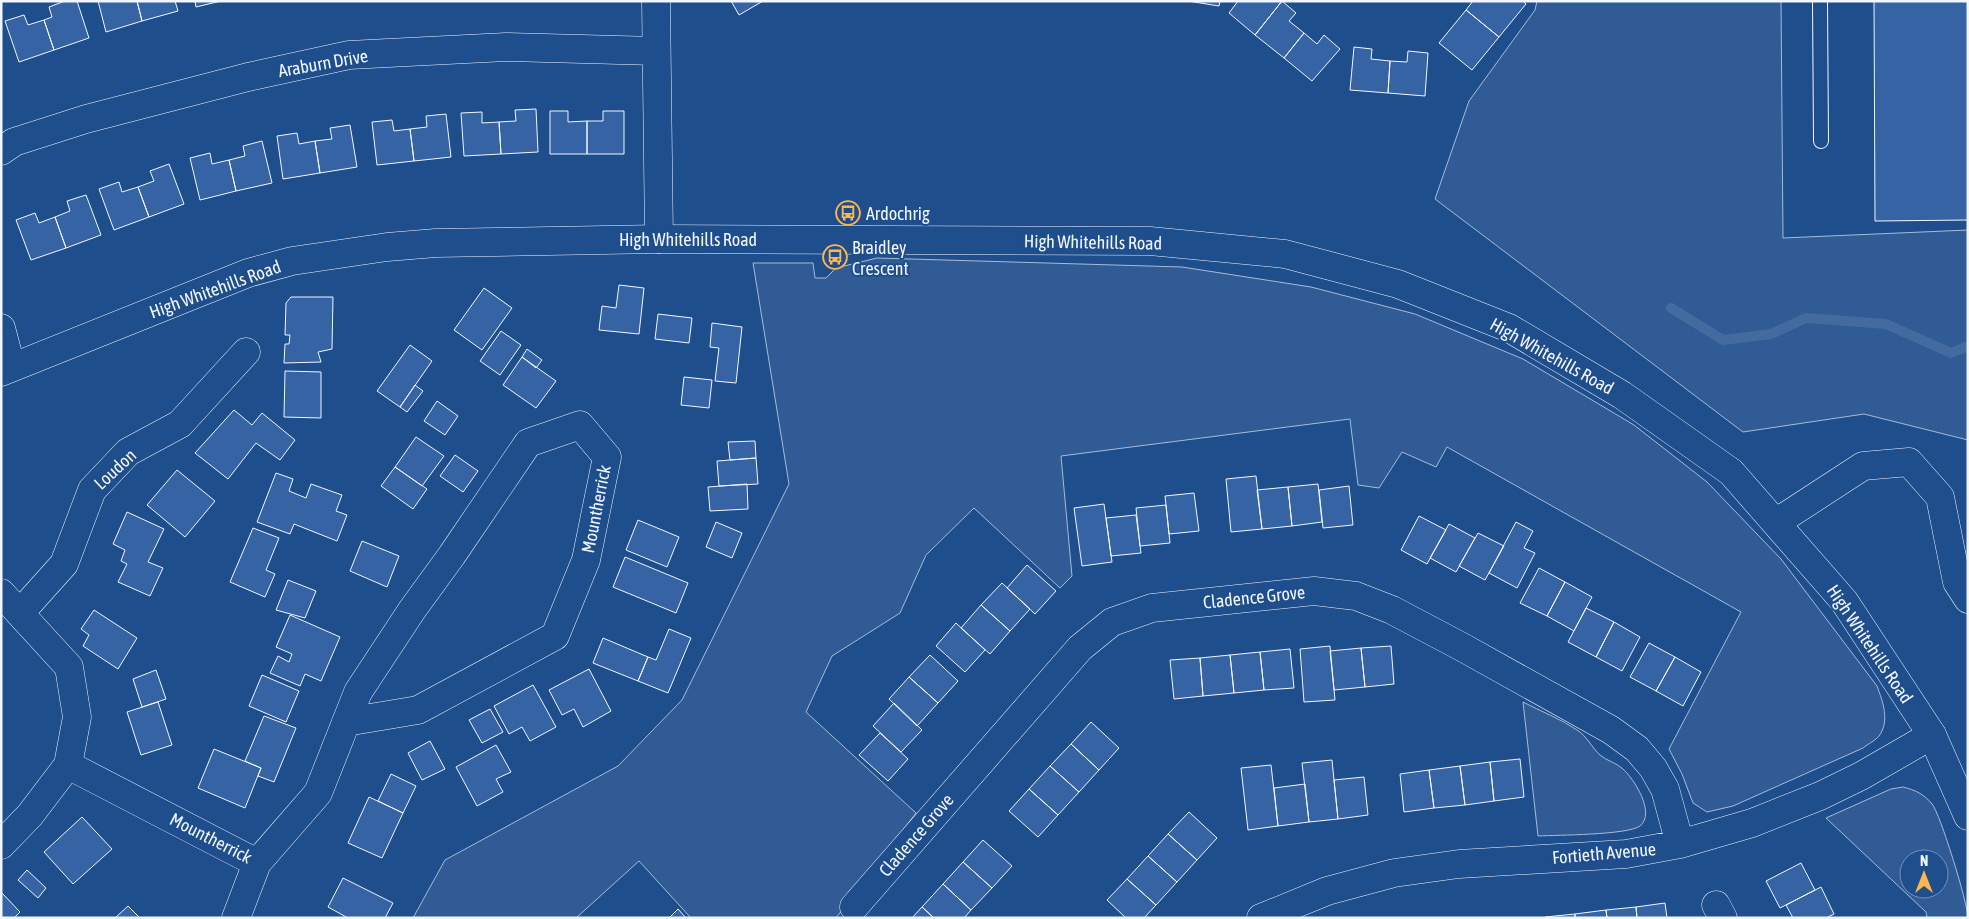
<svg xmlns="http://www.w3.org/2000/svg" width="1969" height="919" font-family="'Asap Condensed',sans-serif">
	<style>
		.green { fill: #305b95; stroke: #a8bbd7; fill-rule: evenodd }
		.lines { fill: none; stroke-linecap: round; stroke-linejoin: round }
		.stream { stroke: #446ba0; stroke-width: 10 }
		.building { fill: #3563a3; stroke: #f2f6ff }
		.service-casing { stroke: #f2f6ff; stroke-width: 16 }
		.minor-casing { stroke: #f2f6ff; stroke-width: 29 }
		.tertiary-casing { stroke: #f2f6ff; stroke-width: 29 }
		.service { stroke: #1f4e8c; stroke-width: 14 }
		.minor { stroke: #1f4e8c; stroke-width: 28 }
		.tertiary { stroke: #1f4e8c; stroke-width: 28 }
		.labels { text-anchor: middle; dominant-baseline: central; stroke-width: 4; stroke-linejoin: round; paint-order: stroke }
		.street-label { font-size: 18px; fill: #f2f6ff; stroke: #1f4e8c }
		.poi-label { font-size: 18px; fill: #f2f6ff; stroke: #1f4e8c; text-anchor: start }
	</style>
	<rect width="100%" height="100%" fill="#1f4e8c"/>
	<path class="green" d="M1537,1h244l2,237 185,-8v210l-104,-26 -121,18 -308,-233 34,-98 66,-91z
		M877,258l305,9 129,20 104,27 108,45 111,66 73,57 74,77 96,127c6,16 13,35 2,50 -3,4 -11,8 -16,12l-130,58 -26,6 -14,-9 -11,-29 -13,-25 72,-137 -294,-165 -11,20 -34,-15 -23,36 -21,-3 -8,-66 -289,37 11,120 -12,12 -86,-80 -48,47 -26,58 -68,43 -26,56 110,101 -80,105h-145l-52,-57 -63,57h-163l32,-58 173,-94 64,-66 107,-216 -36,-221h60l2,15h11l10,-10z
		M1523,702c17,9 38,17 54,28 10,6 15,18 23,25 7,6 17,8 23,14 11,10 33,44 17,57 -12,9 -83,9 -102,10z
		M1903,787c12,3 21,7 29,17 8,9 36,100 36,114h-41l-1,-6 -100,-94 65,-29zM1909,859h30v30h-30z"/>
	<g class="lines">
		<path class="stream" d="M1671,308l52,32 48,-6 35,-16 80,6 65,29 17,-7"/>
	</g>
	<path class="building" d="M65,1h12l12,37 -35,12 -10,-30 8,-3 -3,-10z
		M98,1h39l5,20 -36,11z
		M137,1h38l3,10 -36,10z
		M195,1h26l-25,6z
		M731,1h32l-24,14z
		M1188,1h32l-1,5z
		M1238,1h44l-27,34 -26,-22z
		M1282,1l14,12 -7,8 15,12 -20,25 -29,-23z
		M1473,1h50l3,3 -27,33 -33,-27z
		M1874,1h94v219l-93,1z
		M1466,10l33,27 -27,33 -33,-27z
		M24,15l4,10 16,-5 10,30 -35,12 -14,-41z
		M1304,33l13,11 7,-9 16,14 -28,32 -28,-23z
		M1354,47l18,2 -1,10 19,2 -2,32 -38,-3z
		M1408,51l20,2 -3,43 -37,-3 2,-32 17,1z
		M536,109l2,43 -37,2 -2,-32 17,-1 -1,-11z
		M550,111h18v11l19,-1v33h-37z
		M603,111h21v43h-37v-33h16z
		M482,112v11l17,-1 2,32 -37,2 -3,-43z
		M446,114l5,43 -37,4 -4,-32 17,-2 -1,-11z
		M392,120l2,11 16,-2 4,32 -37,4 -5,-43z
		M350,125l7,42 -37,6 -5,-32 17,-2 -2,-11z
		M297,133l2,11 16,-3 5,32 -37,6 -6,-43z
		M262,141l10,42 -36,8 -7,-31 16,-4 -2,-10z
		M210,153l2,11 17,-4 7,31 -36,9 -10,-42z
		M169,164l15,40 -35,13 -11,-30 16,-6 -4,-10z
		M119,182l3,10 16,-5 11,30 -35,13 -15,-41z
		M86,195l15,40 -35,13 -11,-31 15,-6 -3,-10z
		M35,213l4,10 16,-6 11,31 -35,12 -15,-40z
		M619,285l25,3 -5,46 -40,-4 3,-24 14,2z
		M484,288l28,20 -30,42 -28,-20z
		M291,297h42l-1,52 -14,3 3,10 -37,1 1,-19h4l1,-9h-5l1,-32z
		M658,314l34,4 -3,25 -34,-4z
		M712,323l30,4 -6,56 -21,-2 4,-33 -9,-1z
		M501,331l20,14 -21,30 -20,-14z
		M410,345l22,16 -32,46 -23,-16z
		M527,349l15,11 -6,8 -14,-11z
		M522,357l34,24 -20,27 -33,-23z
		M285,371l36,1v46l-37,-1z
		M684,377l28,3 -3,28 -28,-3z
		M415,385l8,6 -16,21 -7,-5z
		M437,401l21,15 -13,19 -21,-14z
		M234,410l18,15 10,-12 33,27 -15,20 -24,-17 -28,36 -33,-26z
		M416,437l28,19 -22,30 -27,-19z
		M755,441l1,17 -26,2 -2,-18z
		M455,455l23,16 -15,21 -23,-16z
		M756,458l2,26 -39,2 -2,-25z
		M395,467l32,22 -14,20 -32,-23z
		M177,470l38,31 -30,36 -38,-32z
		M276,473l17,6 -4,12 17,7 5,-14 31,11 -6,16 11,4 -10,26 -43,-17 -4,10 -33,-12z
		M1256,476l6,53 -31,3 -5,-53z
		M747,484l1,25 -38,2 -2,-24z
		M1318,484l4,38 -30,4 -4,-39z
		M1349,486l4,39 -30,3 -4,-38z
		M1288,487l4,39 -30,3 -5,-39z
		M1194,493l5,38 -30,3 -4,-38z
		M1104,504l8,58 -30,4 -8,-58z
		M1166,505l4,38 -30,3 -4,-38z
		M127,512l37,17 -16,33 15,6 -13,28 -32,-14 9,-18 -6,-3 4,-11 -12,-6z
		M1136,515l5,38 -30,3 -5,-38z
		M1419,516l27,14 -19,34 -26,-14z
		M638,520l41,17 -12,30 -41,-17z
		M716,522l26,11 -10,25 -26,-11z
		M1516,522l17,9 -9,17 11,5 -18,35 -28,-15z
		M1449,524l26,14 -19,34 -26,-14z
		M253,528l26,10 -13,32 9,4 -10,23 -35,-15z
		M1478,533l26,13 -19,34 -26,-14z
		M362,541l37,15 -12,31 -37,-16z
		M625,557l63,26 -12,30 -63,-26z
		M1027,565l29,26 -21,23 -28,-26z
		M1539,568l26,14 -18,34 -27,-13z
		M288,580l28,11 -11,27 -29,-8z
		M1565,582l27,15 -18,34 -27,-15z
		M1002,583l28,26 -20,22 -29,-26z
		M981,605l29,26 -20,23 -29,-26z
		M1586,608l28,14 -18,35 -28,-15z
		M94,610l43,28 -19,31 -35,-23 6,-11 -8,-6z
		M290,615l50,22 -19,44 -16,-7 -5,12 -30,-13 8,-17 11,6 3,-8 -16,-7z
		M1614,622l26,15 -18,34 -26,-14z
		M956,623l29,27 -20,22 -29,-26z
		M669,629l22,9 -23,55 -30,-12 10,-24 8,3z
		M603,638l45,19 -10,24 -45,-18z
		M1649,643l26,14 -19,34 -26,-14z
		M1330,646l5,54 -31,2 -4,-53z
		M1391,646l3,38 -29,3 -4,-39z
		M1361,648l4,39 -31,3 -4,-39z
		M1290,649l4,39 -30,2 -4,-38z
		M1260,652l4,38 -30,3 -4,-38z
		M930,655l28,26 -20,22 -29,-26z
		M1230,655l4,38 -31,3 -3,-38z
		M1675,657l26,15 -18,34 -27,-15z
		M1200,658l3,38 -29,3 -4,-39z
		M589,669l22,42 -28,16 -9,-18 -12,6 -13,-25z
		M156,670l10,29 -24,8 -9,-28z
		M262,675l37,16 -13,31 -37,-16z
		M909,677l29,26 -21,23 -28,-27z
		M533,685l23,42 -26,14 -8,-14 -13,7 -15,-28z
		M158,702l14,43 -31,10 -14,-43z
		M894,703l28,27 -21,22 -28,-26z
		M490,709l13,23 -21,11 -13,-23z
		M264,716l32,12 -22,54 -16,-6 3,-8 -16,-7z
		M1091,722l28,26 -20,22 -28,-26z
		M880,733l28,26 -20,22 -29,-26z
		M430,741l15,28 -23,11 -14,-27z
		M1071,744l28,26 -20,22 -29,-26z
		M496,745l15,27 -15,7 7,13 -26,14 -21,-39z
		M214,749l47,19 -16,40 -47,-20z
		M1520,759l4,38 -30,4 -4,-39z
		M1332,760l6,59 -29,3 -7,-59z
		M1490,762l4,39 -29,4 -5,-39z
		M1271,765l7,61 -30,4 -7,-62z
		M1050,766l29,26 -21,23 -29,-26z
		M1460,766l5,39 -31,3 -5,-38z
		M1429,770l5,38 -30,4 -4,-38z
		M391,774l25,12 -13,27 -25,-12z
		M1364,777l4,38 -30,4 -4,-39z
		M1305,784l4,38 -31,4 -4,-38z
		M1029,789l29,26 -20,22 -29,-26z
		M369,797l34,16 -21,45 -34,-15z
		M1189,812l28,26 -20,22 -29,-26z
		M82,817l30,32 -39,35 -29,-32z
		M1168,834l29,26 -20,22 -29,-26z
		M983,840l29,26 -20,22 -29,-26z
		M1148,856l29,26 -21,23 -29,-26z
		M963,862l29,26 -21,22 -28,-26z
		M1801,863l14,27 -35,18 -14,-27z
		M27,870l19,18 -8,10 -20,-18z
		M343,878l50,25 -8,15h-37l-20,-11z
		M1127,879l29,26 -12,13h-18l-19,-18z
		M943,884l28,26 -7,8h-30l-12,-11z
		M1821,887l13,27 -8,4h-33l-7,-13z
		M1,892l19,20 -6,6h-13z
		M1665,903l2,15h-30l-1,-11z
		M128,906l12,12h-25z
		M922,907l12,11h-22z
		M1636,907l1,11h-30l-1,-8z
		M678,909l8,9h-17z
		M1606,910l1,8h-32v-4z
		M1575,914v4h-30v-1z"/>
	<g class="lines">
		<g class="service-casing">
			<path id="service" d="M1820,1l1,140"/>
		</g>
		<g class="minor-casing">
			<path id="minor" d="M656,1l3,238
				M1,151l13,-9 72,-23 162,-42 101,-22 157,-8 150,4
				M1,328l10,38
				M1777,522l86,-56 46,-4 31,35 17,85 11,17
				M1,593l68,74 8,50 -9,48 -38,50 -29,30
				M20,613l44,-49 28,-74 36,-38 52,-28 66,-72
				M68,765l189,98
				M1716,905l7,13
				M854,907l226,-259 32,-26 40,-14 162,-17 42,5 36,14 70,37 149,83 26,19 16,19 12,21 15,55
				M236,918l21,-55 61,-70 40,-101 54,-82 40,-55 76,-112 52,-18 27,32 -21,103 -31,76 -137,74 -72,12
				M1261,918l66,-27 67,-18 65,-9 167,-10 54,-10 72,-21 68,-27 41,-20 71,-41"/>
		</g>
		<g class="tertiary-casing">
			<path id="tertiary" d="M1,372l247,-99 44,-12 95,-14 49,-4 223,-4 491,2 135,13 113,30 111,44 113,67 109,77 113,129 88,134 36,81"/>
		</g>
		<use href="#service" class="service"/>
		<use href="#minor" class="minor"/>
		<use href="#tertiary" class="tertiary"/>
	</g>
	<defs>
		<g id="bus-ring" transform="scale(1.25)"><circle r="9.5" fill="#1f4e8c" stroke="#ffb74d" stroke-width="1.5"/><path d="M-5-6H5V4H4V6H2V4H-2V6H-4V4H-5ZM-3.5-4V0h7V-4ZM-3.5 1.2v1.5H-2V1.2ZM2 1.2v1.5H3.5V1.2Z" fill="#ffb74d"/></g>
	</defs>
	<g fill-rule="evenodd">
		<use href="#bus-ring" x="848" y="213"/>
		<use href="#bus-ring" x="835" y="257"/>
	</g>
	<g class="labels">
		<g class="street-label">
			<text transform="translate(323 63) rotate(-10)">Araburn Drive</text>
			<text x="688" y="239">High Whitehills Road</text>
			<text transform="translate(1093 242) rotate(1)">High Whitehills Road</text>
			<text transform="translate(215 289) rotate(-20)">High Whitehills Road</text>
			<text transform="translate(1552 356) rotate(29)">High Whitehills Road</text>
			<text transform="translate(115 469) rotate(-43)">Loudon</text>
			<text transform="translate(596 509) rotate(-79)">Mountherrick</text>
			<text transform="translate(1254 597) rotate(-6)">Cladence Grove</text>
			<text transform="translate(1870 644) rotate(56)">High Whitehills Road</text>
			<text transform="translate(916 835) rotate(-49)">Cladence Grove</text>
			<text transform="translate(211 838) rotate(27)">Mountherrick</text>
			<text transform="translate(1604 853) rotate(-5)">Fortieth Avenue</text>
		</g>
		<g class="poi-label">
			<text x="866" y="213">Ardochrig</text>
			<text x="852" y="247">Braidley<tspan x="852" dy="21">Crescent</tspan></text>
		</g>
	</g>
	<rect width="1969" height="919" fill="none" stroke="#f2f6ff" stroke-width="5"/>
	<g transform="translate(1924 874)"><circle r="24" fill="#1f4e8c" stroke="#7391ba"/>
	<path d="M0-4L9 19L0 12L-9 19Z" fill="#ffb74d"/>
	<text y="-8" font-size="14" font-weight="bold" text-anchor="middle" fill="#f2f6ff">N</text>
	</g>
</svg>
